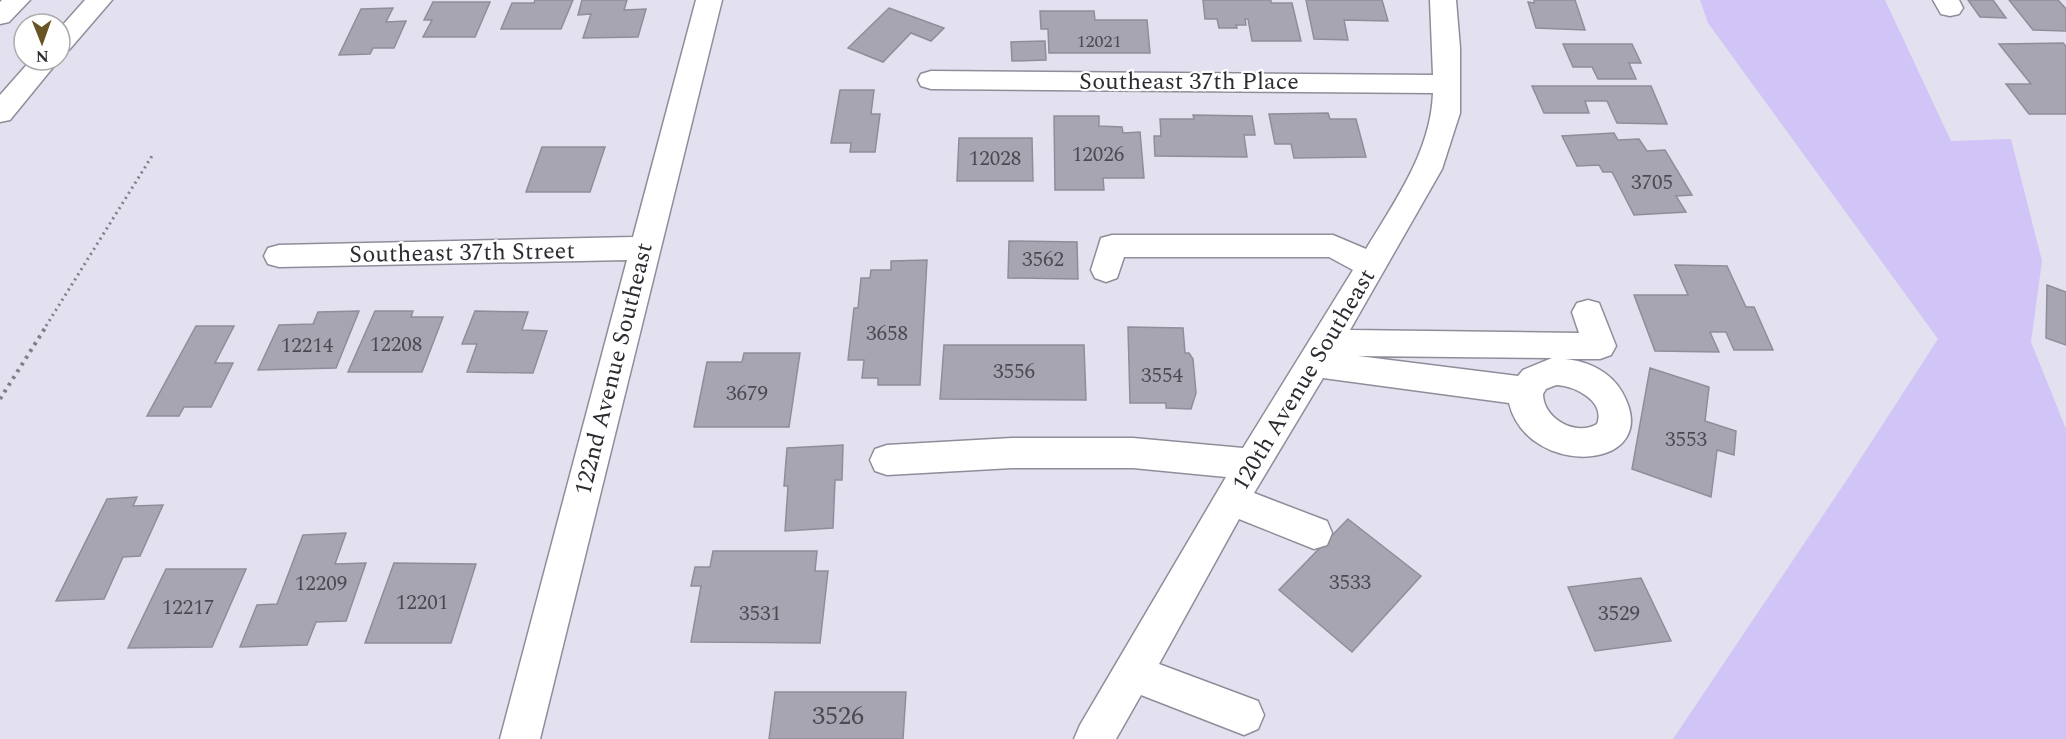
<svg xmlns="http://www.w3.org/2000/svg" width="2066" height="739" font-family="Spectral,serif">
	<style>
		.green { fill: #d1c5f7 }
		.building { fill: #a8a5b3; stroke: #908d9a; stroke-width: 1.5 }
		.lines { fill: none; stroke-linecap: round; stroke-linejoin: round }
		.minor-casing { stroke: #908d9a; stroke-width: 3 }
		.highway-casing { stroke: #908d9a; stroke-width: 3 }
		.path-far1 { stroke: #807f89; stroke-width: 3; stroke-dasharray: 2 4; stroke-linecap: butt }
		.path { stroke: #807f89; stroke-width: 4; stroke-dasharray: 3 5; stroke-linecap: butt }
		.minor { fill: #fff; fill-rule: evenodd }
		.highway { fill: #fff; fill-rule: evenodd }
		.labels { text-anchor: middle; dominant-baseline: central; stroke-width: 4.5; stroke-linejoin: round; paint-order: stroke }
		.far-number-label { font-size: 18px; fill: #4b4a52 }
		.number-label { font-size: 21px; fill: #4b4a52 }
		.street-label { font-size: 24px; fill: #2c2b31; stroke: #fff }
		.near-number-label { font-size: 26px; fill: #4b4a52 }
	</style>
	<rect width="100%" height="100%" fill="#e3e0ef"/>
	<path class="green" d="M1700,0h185l66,141 60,-2 31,122 -11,81 35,87v310h-393l175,-261 90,-139 -230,-316z"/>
	<path class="building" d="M535,0h38l-12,29h-60l11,-26h22z
		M582,0h45l-3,10 22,-1 -8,28 -55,1 8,-24 -13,1z
		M1203,0h68v3h21l9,38h-49l-4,-22h-3l1,6h-10l1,3h-18l-2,-9h-12z
		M1306,0h76l6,21 -44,-1 4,20 -34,-1z
		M1534,0h41l10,30 -49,-2 -8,-26 6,1z
		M1968,0h25l13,18 -26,-1z
		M2009,0h49l8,9v22l-33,-1z
		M433,2h57l-15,35h-52l9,-17h-8z
		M393,8l-7,14 20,-1 -12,27h-21l-3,6 -31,1 22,-46z
		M889,8l55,20 -13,13 -20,-8 -28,29 -35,-14z
		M1040,11h54l1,9h52l3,33h-101l-1,-24h-7z
		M1045,41l1,19 -34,1 -1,-19z
		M2063,43l3,3v68h-37l-23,-30h25l-32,-40z
		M1563,44h69l9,19h-12l7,16h-38l-6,-12h-19z
		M1532,86h119l16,38 -50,-1 -10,-22h-22l4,12h-45z
		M840,90h34l-3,24h9l-5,38h-25l1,-9h-20z
		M1328,113l2,6h26l10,38 -72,1 -3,-14h-16l-6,-30z
		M1193,115l59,1 3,19h-11l3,22 -92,-1 -1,-20h7l-1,-17h34z
		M1054,116h45v10l23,1 1,6 17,-1 4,46h-41l1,12h-49z
		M1614,133l4,7 21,-1 8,12 18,-1 27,45 -16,1 10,16 -52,3 -22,-43h-9l-4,-7 -22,1 -15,-30z
		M959,138h73l1,43h-76z
		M542,147h63l-15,45h-64z
		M1009,241l68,1 1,37 -70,-1z
		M927,260l-7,125h-42v-7h-16l2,-18h-16l6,-52h4l3,-30h9l1,-8h20v-9z
		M1675,265l52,1 19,41h8l19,43h-39l-8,-18h-16l9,20 -64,-1 -21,-56h54z
		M2047,285l19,7v53l-20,-7z
		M359,311l-23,57 -78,2 21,-45 34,-1 5,-12z
		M375,311h38l-2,6h32l-21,55h-74z
		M475,311l53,1 -6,18 25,1 -14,42 -66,-1 10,-28h-15z
		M196,326h38l-19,37h18l-22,44h-27l-5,9h-32z
		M1128,327l55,1 2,25h4l4,6 3,34 -5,16 -25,-1v-5h-36z
		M944,345h140l2,55 -146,-1z
		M744,353h56l-11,74h-95l13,-65h35z
		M1650,368l59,19 -4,34 31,10 -2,24 -17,-5 -6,47 -79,-28z
		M843,445l-1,35h-7l-2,48 -48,3 3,-45h-4l3,-38z
		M137,497l-4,9 30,-1 -23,51 -17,1 -19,42 -48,2 51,-102z
		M1348,519l73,57 -69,76 -73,-62z
		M346,533l-11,31 31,-1 -20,58 -30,1 -9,23 -67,2 17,-42 20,-1 26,-69z
		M713,551h104l-2,20h13l-8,72 -129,-1 10,-56h-10l4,-19h15z
		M394,563l82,1 -25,79h-86z
		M166,569h80l-34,78 -84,1z
		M1641,578l30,63 -76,10 -27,-64z
		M775,692h131l-3,47h-134z"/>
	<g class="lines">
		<g class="minor-casing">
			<path id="minor" d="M696,0h26l-182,739h-40l127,-479 -348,7 -11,-3 -4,-8 4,-8 11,-3 354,-8z
				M1430,0h26l4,48v65l-18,56 -92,161 229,3 -7,-21 5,-9 11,-3 11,3 17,43 -5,9 -11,4h-35c23,2 46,13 57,33 45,79 -94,89 -113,11l-186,-25 -69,115 73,28 5,12 -5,12 -13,4 -75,-30 -80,145 99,37 6,14 -6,14 -14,6 -103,-40 -25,44h-42l6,-14 146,-248 -93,-9h-121l-125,7 -12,-4 -5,-11 5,-11 12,-4 125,-7h121l110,10 110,-178 -24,-13h-205l-7,21 -11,4 -11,-4 -4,-8 10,-32 11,-3h221l33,14c29,-48 65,-98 67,-156l-502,-4 -10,-3 -3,-6 3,-6 10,-3 502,4zM1358,356l194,2 -29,12 -5,6zM1556,385c19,1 50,16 41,39 -22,13 -54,-6 -54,-30l3,-5z
				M1933,0h26l4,8 -4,6 -9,2 -9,-2z"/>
		</g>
		<g class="highway-casing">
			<path id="highway" d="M2,0h28l-21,22 -9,2v-22z
				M85,0h27l-43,50 -9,2v-24z
				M31,60h28l-49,60 -10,2v-27z"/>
		</g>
		<path class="path-far1" d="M46,326l106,-170"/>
		<path class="path" d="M0,399l47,-74"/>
		<use href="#minor" class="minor"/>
		<use href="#highway" class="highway"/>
	</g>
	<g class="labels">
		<g class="far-number-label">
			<text x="1099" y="41">12021</text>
		</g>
		<g class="number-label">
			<text x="1098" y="155">12026</text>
			<text x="995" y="159">12028</text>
			<text x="1652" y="183">3705</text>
			<text x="1043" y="260">3562</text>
			<text x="887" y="334">3658</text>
			<text x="396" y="345">12208</text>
			<text x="307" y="346">12214</text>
			<text x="1014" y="372">3556</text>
			<text x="1162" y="376">3554</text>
			<text x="747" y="394">3679</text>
			<text x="1686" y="440">3553</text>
			<text x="1350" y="583">3533</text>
			<text x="321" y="584">12209</text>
			<text x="422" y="603">12201</text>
			<text x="188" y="608">12217</text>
			<text x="760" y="614">3531</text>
			<text x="1619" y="614">3529</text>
		</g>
		<g class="street-label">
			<text x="1189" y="82">Southeast 37th Place</text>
			<text transform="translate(462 253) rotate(-1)">Southeast 37th Street</text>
			<text transform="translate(614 369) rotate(-76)">122nd Avenue Southeast</text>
			<text transform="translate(1304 380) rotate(-59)">120th Avenue Southeast</text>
		</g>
		<g class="near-number-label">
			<text x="838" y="716">3526</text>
		</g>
	</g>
	<g transform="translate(42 42) rotate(179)"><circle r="28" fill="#ffffff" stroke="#abaaad" stroke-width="1.5"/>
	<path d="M0-4.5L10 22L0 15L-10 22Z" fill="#695423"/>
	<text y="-9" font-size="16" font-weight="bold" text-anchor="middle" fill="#2c2b31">N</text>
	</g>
</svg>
